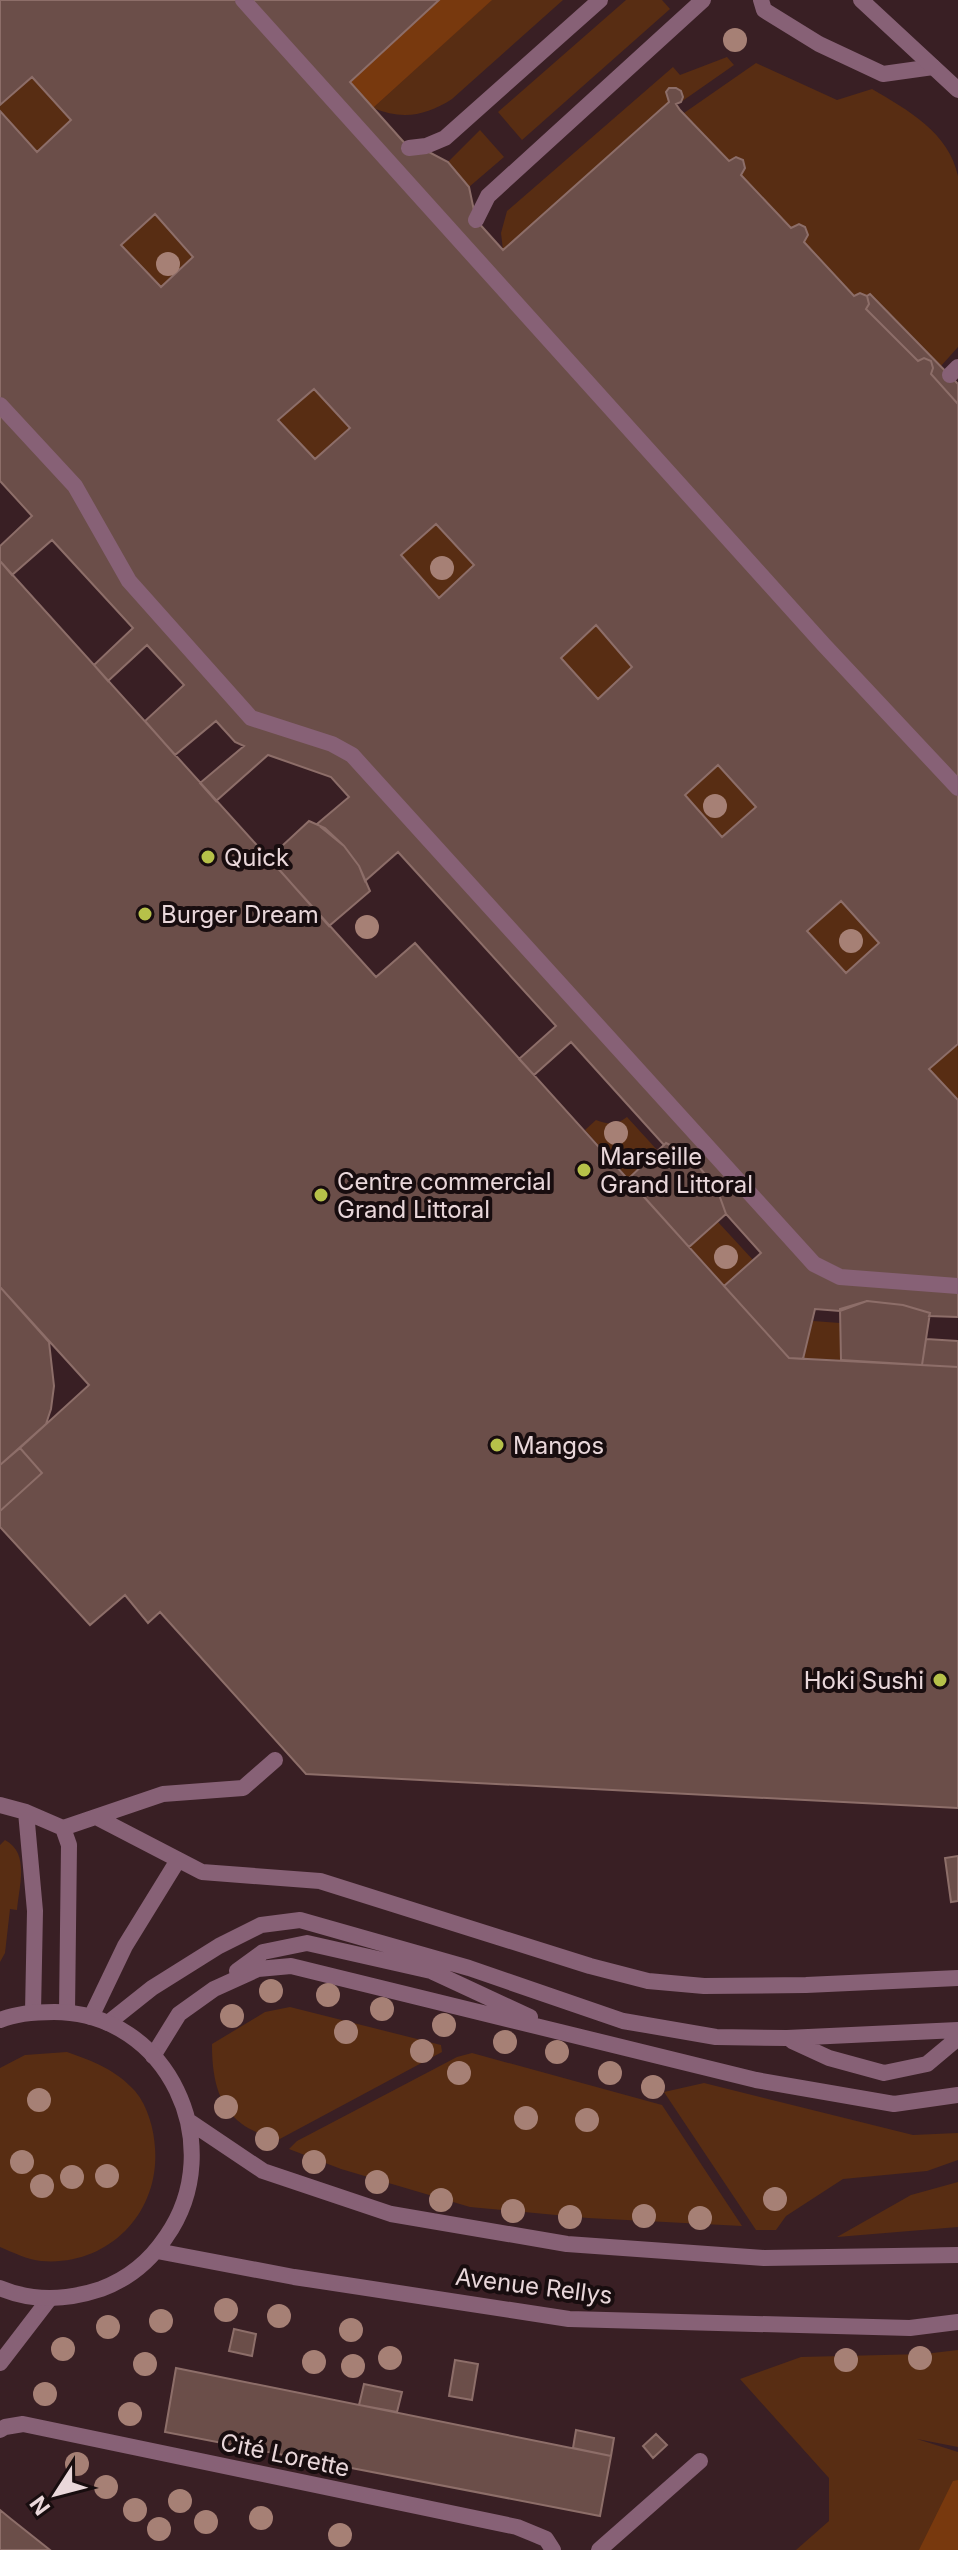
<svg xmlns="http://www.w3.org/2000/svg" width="958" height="2550" font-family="Inter,sans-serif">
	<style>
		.green { fill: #582d13 }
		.forest { fill: #78390e }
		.building { fill: #6b4e49; stroke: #8d6e69; stroke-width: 2; fill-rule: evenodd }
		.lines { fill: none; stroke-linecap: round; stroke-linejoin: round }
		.service { stroke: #876176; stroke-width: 16 }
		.minor { stroke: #876176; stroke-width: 16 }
		.tertiary { stroke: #876176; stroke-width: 16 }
		.tree { fill: #a68075 }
		.poi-dot { fill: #b6c149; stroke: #180d0f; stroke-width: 3 }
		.labels { text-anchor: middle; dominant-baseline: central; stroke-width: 8; stroke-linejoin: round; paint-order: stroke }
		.poi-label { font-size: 24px; fill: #e9d7da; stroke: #180d0f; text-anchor: start }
		.street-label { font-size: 24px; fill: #e9d7da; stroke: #180d0f }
	</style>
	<rect width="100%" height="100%" fill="#391f24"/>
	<path class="green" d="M491,0h72l-111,99c-26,17 -50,21 -79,9z
		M626,0h36l8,9 -148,131 -24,-28z
		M727,57l7,8 -53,37v-11l-5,-3h-7l-3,5 3,9 -166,148 -2,-17 6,-22 166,-144 7,8z
		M756,63l81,37 35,-11c36,21 77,44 86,87v171l-17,19 -71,-72 -3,2 -7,-3 -6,3 -50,-54 -5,-18 -8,4 -50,-53 4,-7 -3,-8 -13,1 -45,-48z
		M32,77l39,43 -34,32 -37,-41v-6z
		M480,130l24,27 -35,30 -21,-25z
		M155,214l38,43 -32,30 -40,-42z
		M314,389l36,39 -35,31 -36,-39z
		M436,524l38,41 -35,33 -38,-43z
		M596,625l36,42 -34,32 -37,-41z
		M718,765l38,42 -34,30 -37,-42z
		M841,901l38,42 -33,30 -39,-42z
		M958,1044v56l-29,-31z
		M627,1117l31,34 -30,28 -43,-49 11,-10c13,5 20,5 31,-3z
		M718,1222l35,38 -29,26 -35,-39z
		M813,1321l27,2 1,37 -38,-1z
		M5,1840c25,13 14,46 12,70l-7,-1 -5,44 -5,9v-117z
		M290,2007l151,38 1,7 -166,89c-11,-6 -25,-10 -34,-17 -26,-19 -30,-51 -30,-80l53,-32z
		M67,2052c26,9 49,18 68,39 13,15 19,39 20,57 5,66 -48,119 -114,113 -13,-1 -29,-9 -41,-14v-179l25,-13z
		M472,2053l190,52 80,121 -154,-8 -118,-11 -129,-38 -52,-20 8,-8 160,-84z
		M704,2083l209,52 45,-2v27l-31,11 -84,8 -57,37 -10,14h-20l-92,-138z
		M958,2182v45l-121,10 74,-42z
		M958,2350v97l-41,-8 41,13v98h-162l33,-29v-43l-89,-99 61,-22 123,-3z"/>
	<path class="forest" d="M439,0h53l-119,108 -23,-26z
		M958,2480v70h-39l34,-69z"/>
	<path class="building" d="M0,0h439l-89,82 59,66 18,3 21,11 21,25 7,33 27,30 166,-148 -3,-10 3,-4h7l5,3 2,6 -2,5 -5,2 4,6 49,51 7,-4 7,3 2,8 -4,7 50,53 8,-4 6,3 3,8 -4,7 50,54 6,-3 7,3 2,8 -3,5 52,52 6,-3 7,3 2,7 -2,6 27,30v640l-29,25 29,31v217l-29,-1 1,-3 -27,-8 -36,-4 -27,10 -25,-2 -12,50 -14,-1 -65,-72 37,-33 -35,-39 -9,-25 -17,-21 -20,-18 -14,-7 -2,2 -93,-103 -37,33 -15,-16 37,-33 -158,-174 -33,29 -6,-15 -15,-20 -27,-22 32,-27 -18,-20 -63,-22 -52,46 -16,-18 44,-37 -9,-4 -19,-21 -41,34 -30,-34 39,-36 -37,-40 -39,36 -14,-16 39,-37 -81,-88 -40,35 -12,-14v-15l32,-30 -32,-35v-370l37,41 34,-32 -39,-43 -32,28zM155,214l38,43 -32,30 -40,-42zM314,389l36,39 -35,31 -37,-39zM436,524l38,41 -35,33 -38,-43zM596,625l36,42 -34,32 -37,-41zM718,765l38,42 -34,30 -37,-42zM841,901l38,42 -33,30 -39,-42z
		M870,294l88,90v20l-27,-30 2,-6 -2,-7 -7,-3 -6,3 -52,-52 3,-5 -2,-8z
		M0,561l376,416 39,-34 374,415 169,9v441l-652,-34 -146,-162 -12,11 -23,-28 -35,30 -90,-98v-16l42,-38 -22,-25 69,-63 -89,-98z
		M309,821l16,7 19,18 15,20 11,25 -41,35 -60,-68z
		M666,1143l14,7 20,18 17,21 9,25 -37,33 -61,-68z
		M0,1287l49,55 5,44 -3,23 -5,15 -46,41z
		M867,1301l36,4 27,8 -8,52 -81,-5 -1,-51z
		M926,1339l32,2v26l-36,-2z
		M20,1448l22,25 -42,38v-46z
		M958,1856v45l-7,1 -6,-44z
		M234,2329l22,5 -4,22 -23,-5z
		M455,2360l23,4 -6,36 -23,-4z
		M176,2368l435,88 -11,60 -435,-84z
		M364,2384l38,8 -5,20 -38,-7z
		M576,2430l38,8 -3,18 -38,-8z
		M656,2434l11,11 -14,13 -10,-12z
		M0,2510l11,9 39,31h-50z"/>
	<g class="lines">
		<path class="service" d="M243,0l581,645 134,143
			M761,0l3,10 55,34 64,30 50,-7
			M409,148l17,-2 19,-8 155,-138
			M476,220l12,-24 215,-196
			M950,375l8,-8
			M0,405l75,81 54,95 122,137 81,26 20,11 462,509 26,13 118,9
			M0,1805l26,7 37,16 6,17 -2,167
			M26,1812l9,99 -2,101
			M96,1817l106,55 118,9 270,85 58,15 56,5 102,-1 152,-7
			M63,1828l100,-34 80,-6 32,-28
			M237,1971l26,-19 44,-9 124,28 99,46
			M91,2017l34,-71 53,-86
			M108,2023l44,-35 67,-42 42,-21 39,-5 169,48 154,53 93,16 71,1 171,-8
			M792,2041l37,17 55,15 43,-9 31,-26
			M153,2056l26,-42 35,-25 44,-20 33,-3 465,114 138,24 64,-9
			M0,2430l5,-3 18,-3 494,103 29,12 7,11
			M599,2550l101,-89"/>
		<path class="minor" d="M0,2363l50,-65"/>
		<path class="tertiary" d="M861,0l97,90
			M0,2020c17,-7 35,-8 54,-8 114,0 176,134 112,225 -16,24 -38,42 -65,52 -33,11 -68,13 -101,-1
			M190,2122l73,49 128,43 176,30 197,14 194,-3
			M157,2251l137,26 275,42 341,9 48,-6"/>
	</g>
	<g class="tree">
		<circle cx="735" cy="40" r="12"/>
		<circle cx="168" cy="264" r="12"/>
		<circle cx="442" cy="568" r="12"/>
		<circle cx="715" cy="806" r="12"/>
		<circle cx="367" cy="927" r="12"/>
		<circle cx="851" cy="941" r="12"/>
		<circle cx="616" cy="1133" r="12"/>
		<circle cx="726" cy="1257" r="12"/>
		<circle cx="271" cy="1991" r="12"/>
		<circle cx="328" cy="1995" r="12"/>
		<circle cx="382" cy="2009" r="12"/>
		<circle cx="232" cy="2016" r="12"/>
		<circle cx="444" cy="2025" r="12"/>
		<circle cx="346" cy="2032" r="12"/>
		<circle cx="505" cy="2042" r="12"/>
		<circle cx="422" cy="2051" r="12"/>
		<circle cx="557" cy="2052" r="12"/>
		<circle cx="459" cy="2073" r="12"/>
		<circle cx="610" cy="2073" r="12"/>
		<circle cx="653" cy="2087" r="12"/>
		<circle cx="39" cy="2100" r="12"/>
		<circle cx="226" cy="2107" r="12"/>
		<circle cx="526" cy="2118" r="12"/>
		<circle cx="587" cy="2120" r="12"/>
		<circle cx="267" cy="2139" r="12"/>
		<circle cx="22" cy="2162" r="12"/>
		<circle cx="314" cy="2162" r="12"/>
		<circle cx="107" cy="2176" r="12"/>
		<circle cx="72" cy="2177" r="12"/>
		<circle cx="377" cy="2182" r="12"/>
		<circle cx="42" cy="2186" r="12"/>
		<circle cx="775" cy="2199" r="12"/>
		<circle cx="441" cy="2200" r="12"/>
		<circle cx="513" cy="2211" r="12"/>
		<circle cx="644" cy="2216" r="12"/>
		<circle cx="570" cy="2217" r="12"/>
		<circle cx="700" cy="2218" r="12"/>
		<circle cx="226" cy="2310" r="12"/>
		<circle cx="279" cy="2316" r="12"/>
		<circle cx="161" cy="2321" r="12"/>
		<circle cx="108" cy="2327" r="12"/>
		<circle cx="351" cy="2330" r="12"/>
		<circle cx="63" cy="2349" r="12"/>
		<circle cx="390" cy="2358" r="12"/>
		<circle cx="920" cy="2358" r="12"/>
		<circle cx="846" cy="2360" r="12"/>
		<circle cx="314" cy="2362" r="12"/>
		<circle cx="145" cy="2364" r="12"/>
		<circle cx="353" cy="2366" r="12"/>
		<circle cx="45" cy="2394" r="12"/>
		<circle cx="130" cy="2414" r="12"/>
		<circle cx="77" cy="2464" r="12"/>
		<circle cx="106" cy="2487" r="12"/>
		<circle cx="180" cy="2501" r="12"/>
		<circle cx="135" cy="2510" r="12"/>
		<circle cx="261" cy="2518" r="12"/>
		<circle cx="206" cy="2522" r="12"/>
		<circle cx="159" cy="2529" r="12"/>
		<circle cx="340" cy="2535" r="12"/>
	</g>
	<g class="poi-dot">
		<circle cx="208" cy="857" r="8"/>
		<circle cx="145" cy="914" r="8"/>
		<circle cx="584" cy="1170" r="8"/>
		<circle cx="321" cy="1195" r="8"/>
		<circle cx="497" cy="1445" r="8"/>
		<circle cx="940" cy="1680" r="8"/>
	</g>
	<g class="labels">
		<g class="poi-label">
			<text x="224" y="857">Quick</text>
			<text x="161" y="914">Burger Dream</text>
			<text x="600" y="1156">Marseille<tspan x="600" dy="28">Grand Littoral</tspan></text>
			<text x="337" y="1181">Centre commercial<tspan x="337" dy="28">Grand Littoral</tspan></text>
			<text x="513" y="1445">Mangos</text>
			<text x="924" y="1680" text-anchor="end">Hoki Sushi</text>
		</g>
		<g class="street-label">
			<text transform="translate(534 2286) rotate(7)">Avenue Rellys</text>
			<text transform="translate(285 2455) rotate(12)">Cité Lorette</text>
		</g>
	</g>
	<g transform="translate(56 2494) rotate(234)" stroke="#180d0f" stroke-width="6" paint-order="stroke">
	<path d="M0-6L14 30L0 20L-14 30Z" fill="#e9d7da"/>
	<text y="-12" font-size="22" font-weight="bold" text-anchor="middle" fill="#e9d7da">N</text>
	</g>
</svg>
